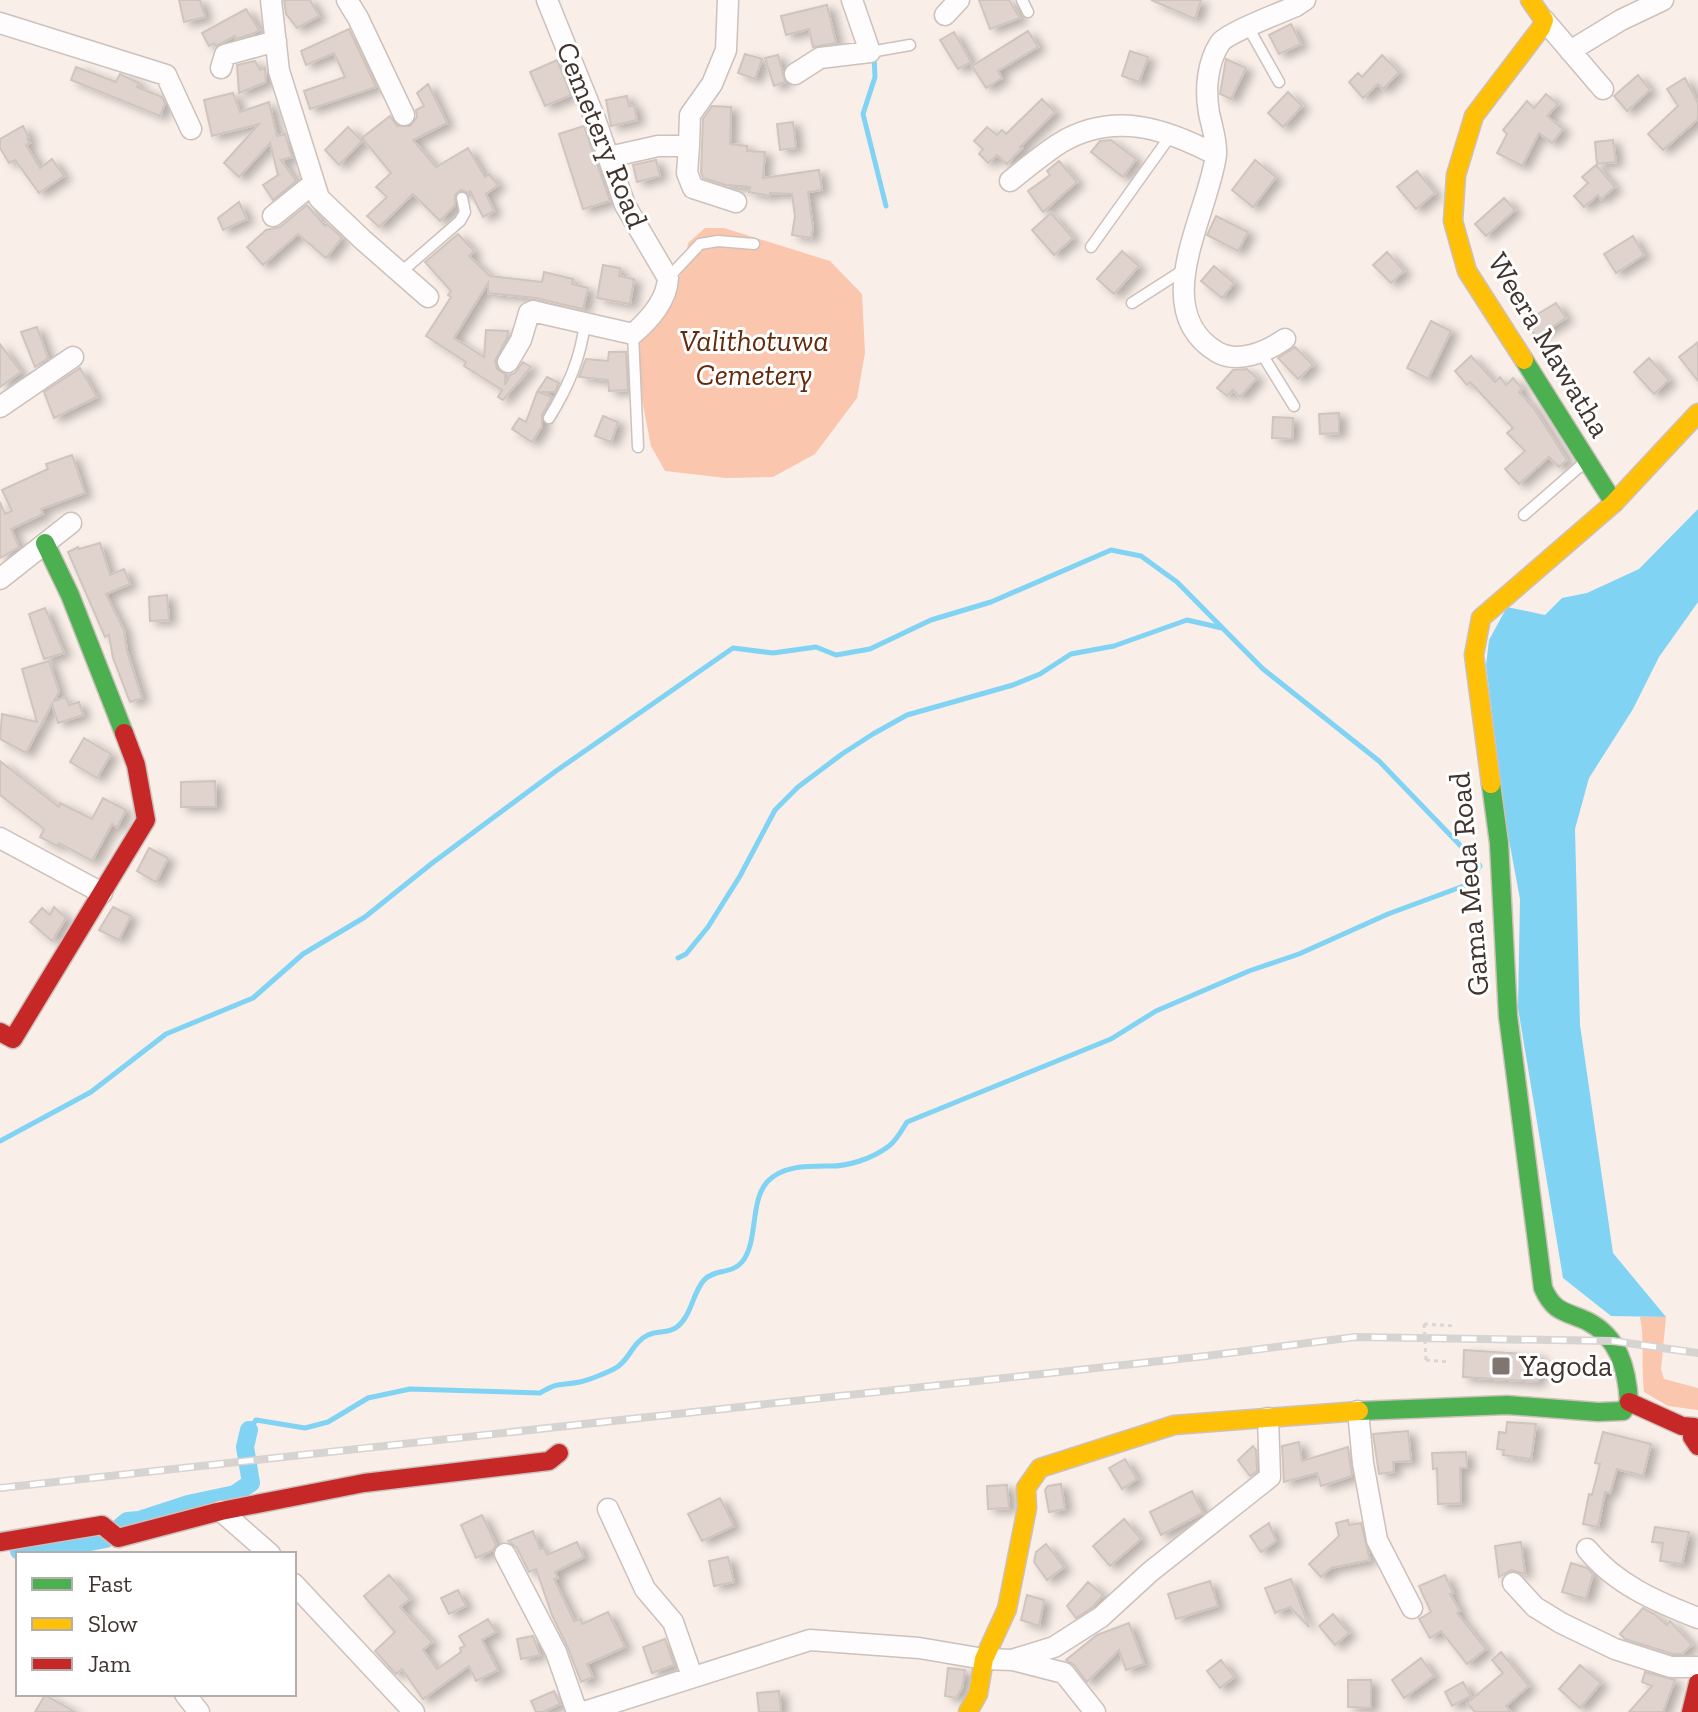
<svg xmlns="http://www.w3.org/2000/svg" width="1698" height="1712" font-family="'Zilla Slab',serif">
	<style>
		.green { fill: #fbc6ae }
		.water { fill: #81d3f4 }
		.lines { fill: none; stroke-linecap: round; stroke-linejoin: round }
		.stream { stroke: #81d3f4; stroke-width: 5 }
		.canal { stroke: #81d3f4; stroke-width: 18 }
		.building { fill: #e0d3ce; stroke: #cfc4be; stroke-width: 2; filter: url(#shadow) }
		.lane-casing { stroke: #ccc1bc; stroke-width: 13 }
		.street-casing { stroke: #ccc1bc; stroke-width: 23 }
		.fast-casing { stroke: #ccc1bc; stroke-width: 21 }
		.slow-casing { stroke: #ccc1bc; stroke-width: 21 }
		.jam-casing { stroke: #ccc1bc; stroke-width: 21 }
		.path { stroke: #dad6d4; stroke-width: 3; stroke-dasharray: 4 4; stroke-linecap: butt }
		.lane { stroke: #fefcfc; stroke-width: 10 }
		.street { stroke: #fefcfc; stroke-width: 20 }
		.fast { stroke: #4caf50; stroke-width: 18 }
		.slow { stroke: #ffc107; stroke-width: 18 }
		.jam { stroke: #c62828; stroke-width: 18 }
		.rail-casing { stroke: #d6d3d1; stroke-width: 8 }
		.rail { stroke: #fff; stroke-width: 5; stroke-dasharray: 15; stroke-linecap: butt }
		.path-bridge { stroke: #dad6d4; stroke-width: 3; stroke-dasharray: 4 4; stroke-linecap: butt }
		.poi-dot { fill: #817570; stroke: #fff; stroke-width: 3 }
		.labels { text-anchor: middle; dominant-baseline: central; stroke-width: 6; stroke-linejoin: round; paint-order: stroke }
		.street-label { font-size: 30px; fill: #41342f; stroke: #fff }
		.park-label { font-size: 30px; font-style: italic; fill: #652a0b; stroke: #fff }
		.poi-label { font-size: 30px; fill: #41342f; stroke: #fff; text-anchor: start }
	</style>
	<defs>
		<filter id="shadow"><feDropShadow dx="7" dy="4" stdDeviation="4" flood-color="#0004"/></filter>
	</defs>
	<rect width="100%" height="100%" fill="#f9eee8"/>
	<path class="green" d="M705,228h19l106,33 32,33 3,59 -8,45 -42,56 -42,23 -47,1 -61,-7 -14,-25 -12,-62 -2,-42 38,-57 10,-20 3,-22z
		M1640,1317h26l-5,52 3,10 34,9v22l-30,-4 -24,-14c-3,-26 1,-50 -4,-75z"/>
	<path class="water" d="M1698,509v93l-39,55 -26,52 -44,69 -14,51 5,196 33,228 53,64 -55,-1 -48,-38 -45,-270 2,-109 -14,-75 -20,-159 3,-25 18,-33 38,8 17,-17 25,-5 52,-24z"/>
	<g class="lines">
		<path class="stream" d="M874,55l1,22 -12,37 23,92
			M678,958l8,-4 22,-27 32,-51 35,-66 23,-23 44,-33 31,-20 34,-19 106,-30 27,-11 31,-20 43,-8 73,-26 35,8
			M0,1141l91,-49 75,-58 87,-36 50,-44 62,-37 66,-53 125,-93 177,-123 40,5 43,-6 20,8 34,-6 61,-29 60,-18 120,-52 30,6 36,26 86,87 116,92 101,105 -11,18 -81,30 -89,40 -50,17 -93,40 -45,28 -204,83c-5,8 -11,19 -18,24 -17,13 -42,21 -63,20 -20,0 -43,0 -58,15 -19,20 -9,60 -26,81 -10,12 -28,7 -38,18 -12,14 -12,35 -27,47 -9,7 -20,3 -29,8 -16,7 -19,27 -34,34 -8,4 -25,11 -34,13 -20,4 -20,-1 -40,11l-130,-4 -42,9 -40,24 -23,6 -49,-8 -7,10"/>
		<path class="canal" d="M19,1551l40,-3 47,-9 21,-18 12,-1 49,-16 47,-10 16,-11 -6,-36 4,-17"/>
	</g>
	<path class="building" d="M179,0h21l5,17 -21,5z
		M284,0h26l9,16 -22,12 -11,-14z
		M979,0h30l11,18 -30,11z
		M1151,0h50l-6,19z
		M827,5l9,38 -23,4 -4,-18 -23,6 -5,-19z
		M246,9l13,21 -7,4 -17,5v-3l-19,10 -2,-3 -5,3 -7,-13z
		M1291,24l10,20 -22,10 -10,-19z
		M349,29l27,58 -66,22 -6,-18 41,-14 -11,-24 -28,12 -5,-14z
		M1028,31l10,16 -40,24 4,7 -16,10 -14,-22z
		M954,32l17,30 -13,7 -18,-29z
		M1130,51l18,6 -9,25 -17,-6z
		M745,54l17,5 -7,20 -17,-6z
		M778,55l7,27 -11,4 -9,-28z
		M1382,55l17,17 -16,17 -5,-5 -15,14 -14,-16 9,-9 4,4z
		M1226,59l20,9 -15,31 -11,-5z
		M557,60l14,35 -26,11 -15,-34z
		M255,61l5,9 5,-2 1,14 -27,11 -2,-28z
		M76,67l40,15 4,-8 19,9 -2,4 25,10 3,6 -5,13 -89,-36z
		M1638,75l12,15 -23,21 -13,-15z
		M1685,78l13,25v16l-35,31 -15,-16 30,-28 -11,-17z
		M428,84l19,39 -34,17 23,27 32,-19 17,29 4,-3 9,11 -12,9 8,17 -11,6 -13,-26 -2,2 -7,-3 -6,5v10l-15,16 -27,-27 -34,33 -12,-11 20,-19 -11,-10 15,-14 -29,-35 28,-22 7,10h13l7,-9 -1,-7 8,-4 -7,-13z
		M1288,92l14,14 -19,21 -15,-14z
		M233,93l7,19 29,-10 8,34 8,-2 7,23 -11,3 15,21 -23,19 -10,-15 15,-10 -8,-32 -31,34 -15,-14 35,-39 -47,12 -8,-36z
		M1546,94l12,10 -11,12 16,13 -11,14 -13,-10 -17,33 -25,-13 10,-19 -4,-4 24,-29 7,7z
		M627,96l2,10 5,-1 3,15 -26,6 -5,-26z
		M1042,99l13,13 -35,35 2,1 -15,16 -10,-9 -9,8 -9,-9 4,-5 -9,-8 13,-14 10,8 5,-5 4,4z
		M712,106l19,1 -1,37 17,2v5l18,1 -2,26 56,-8 3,20 -14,2 5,36 -2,10 -19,-3 3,-19 -3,-22 -22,-1v3l-21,-4 1,-5 -24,-2 -23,-7 -2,-6 2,-53z
		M793,122l3,26 -16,2 -3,-26z
		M23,126l6,12 -2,1 3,4 -4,2 14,23 12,-9 12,17 -25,17 -24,-33 -6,3 -9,-15v-9z
		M584,126l26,75 -27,8 -24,-75z
		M348,127l14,14 -23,24 -14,-15z
		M1111,140l25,19 -13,18 -32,-25 9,-11z
		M1613,140l3,22 -19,2 -2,-22z
		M656,160l4,16 -23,6 -4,-17z
		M1255,160l21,17 -23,30 -21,-17z
		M1059,161l18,21 -34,30 -15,-21 22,-16 -3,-4z
		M1596,165l19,22 -14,12 -3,-4 -14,12 -10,-11 14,-13 -6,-6z
		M1417,171l18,22 -19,16 -19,-22z
		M1504,198l11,12 -29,26 -11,-12z
		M239,202l8,17 -24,11 -5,-12z
		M307,205l18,21 2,-2 15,14 -16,20 -28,-24 -35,31 -16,-18 19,-17 14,-3z
		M1051,213l22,25 -19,17 -22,-25z
		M1216,216l32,16 -10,19 -31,-16z
		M458,234l16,17 -5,5 21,20 52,6 2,-10 29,7 -1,5 16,4 -5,21 -47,-11 -48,-5v-10l-34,55 30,19 2,-27 22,1 -1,7 -12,23 2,8 8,5v11l5,-10 5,-2 8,-11 8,5 -28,33 -5,-3 4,-7 -38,-24 2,-4 -40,-26 25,-39 -3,-2 3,-4 -26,-29z
		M1633,236l11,19 -28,18 -12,-19z
		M1122,251l17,15 -25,28 -17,-15z
		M1387,252l17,19 -13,12 -18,-18z
		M603,265l17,3 -1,8 15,3 -4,25 -33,-6z
		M1214,266l20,17 -12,15 -21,-17z
		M1556,303l10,15 -30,19 -10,-16z
		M1431,321l20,10 -23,48 -21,-11z
		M37,327l11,31 -13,9 -14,-35z
		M1698,342v39l-19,-24z
		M0,344l21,28 -21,15z
		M1295,347l18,18 -15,14 -20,-21z
		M609,352h17l2,38 -19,1 -1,-11 -29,-3 7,-18 22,2z
		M1471,356l24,26 5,-5 6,8 7,-7 6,7 3,4 -3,3 14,15 34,53 -8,7 -10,-10 -30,27 -14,-15 20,-18 -18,-18 6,-5 -43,-46 -3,3 -12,-14z
		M1649,358l20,22 -15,14 -20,-22z
		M80,368l17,29 -43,21 -10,-26z
		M1247,369l10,9 -17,19 -7,-7 -6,6 -10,-8 16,-18z
		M547,377l12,6 -4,9h-17l14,5 -10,18v11l-10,16 -20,-13 7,-11 7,4 11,-30z
		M1339,413v20l-19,1 -1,-20z
		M603,416l15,6 -7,20 -16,-6z
		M1273,417l20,1 -1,21 -20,-1z
		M72,455l13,38 -44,16 2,5 -32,15 8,18 -19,11v-56l5,12 7,-3 -10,-21 46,-21 -2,-5z
		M100,543l10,32 14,-6 6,15 -24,10 18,36 3,21 15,47 -12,4 -17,-44 -4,-23 -4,2 -37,-85 10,-5 1,2z
		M167,595l2,25 -19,1 -1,-24z
		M45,608l19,45 -20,6 -15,-45z
		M49,661l10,31 -5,9 12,-4 3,8 10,-3 4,13 -25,8 -6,-19 -26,49 -26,-14 2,-25 35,8 -15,-53z
		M84,738l27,16 -14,24 -27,-16z
		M0,761l59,46 1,-4 32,16 11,-21 23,12 -9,17 -5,-3 -20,37 -33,-18 -2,3 -17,-9 4,-8 -44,-34z
		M215,781l1,26h-35v-25z
		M149,848l19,10 -12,24 -19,-11z
		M54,907l12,11 -14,23 -22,-19 12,-14 8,7z
		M113,907l18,9 -12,24 -20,-10z
		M1464,1350l76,5 -2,27 -75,-5z
		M1507,1422l29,2 -5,35 -28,-4 1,-5 -7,-1 2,-17 7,1z
		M1408,1431l3,30 -18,1 1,10 -15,2 -6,-40z
		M1603,1432l48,12 -8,32 -26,-7 -7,24 -5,-1 -7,35 -15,-3 6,-30 3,1 8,-31 -5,-1z
		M1299,1442l3,19 46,-14 4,29 -31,10 -4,-13 -33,9 -2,-36z
		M1253,1446l3,4 1,21 -7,5 -12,-16z
		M1466,1452l1,16h-7l1,35 -23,1 -1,-36 -4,1 -1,-16z
		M1125,1459l12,20 -15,10 -13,-21z
		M1061,1484l4,25 -16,3 -4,-22 3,-4z
		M1007,1485l2,23 -21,1 -1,-23z
		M1192,1491l11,22 -42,22 -11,-23z
		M720,1498l14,28 -32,15 -14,-27z
		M482,1515l14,30 -3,5 -17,8 -15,-33z
		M1124,1519l17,20 -31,27 -17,-20z
		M1348,1520l1,5 12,-2 9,37 -39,8 -10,9 -12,-13 30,-28 -3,-13z
		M1269,1523l7,18 -15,11 -11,-16z
		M1655,1527l34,5 -7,32 -22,-3 3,-18 -11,-1z
		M533,1531l7,18 4,-1 3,7 30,-13 7,15 -29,15 3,6 -4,1 20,42 7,-2 1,5 26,-12 17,35 -38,17 6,13 -12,5 -13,-34 -16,-33 -16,-46 -7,3 -12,-24 -9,-7z
		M1521,1542l4,32 -14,-4 -12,7 -4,-31z
		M1046,1544l18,23 -17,13 -13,-18 2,-10z
		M728,1557l6,25 -20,4 -5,-25z
		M1571,1563l16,5 6,6 -7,25 -24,-7z
		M389,1575l21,24 -10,8 32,35 -9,8 14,19 24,-17 -1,-4 5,-2 -6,-10 29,-17 8,13 -14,8 16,30 -22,11 -7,-15 -46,33 -21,-30 -6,5 -21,-23 20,-19 -31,-36z
		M1445,1575l8,18 -3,1 10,17 -3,2 29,36 -19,15 -26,-33 -11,7 -11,-19 12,-7 -12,-26z
		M1291,1579l18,48 -19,-20 -15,6 -10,-25z
		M1210,1581l8,25 -42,13 -8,-25z
		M1088,1582l15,13 -10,12 -17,11 -9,-12z
		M458,1590l8,16 -17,8 -8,-16z
		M1027,1595l17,5 -5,26 -18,-6z
		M1643,1608l11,6 13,11 3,-4 22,24 -10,9h-9l-48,-15 -5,-5z
		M1333,1614l16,19 -14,12 -16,-19z
		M1129,1623l15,41 -18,6 -7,-20 -32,32 -13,-17 -8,-5 31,-25z
		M533,1636l7,19 -19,4 -4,-20z
		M665,1639l9,26 -22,8 -9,-26z
		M1501,1652l28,34 -23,20 5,6h-36l-8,-9 36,-30 -11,-13z
		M1421,1658l13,18 -30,22 -12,-18z
		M1221,1660l13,17 -14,11 -13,-17z
		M1580,1665l21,18 -21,25 -21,-19z
		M948,1668l17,2 -3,18 -6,10 -11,-2z
		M1645,1672l30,8 -12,32h-34l23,-26 -10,-4z
		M1348,1680h23v28l-23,-1z
		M1463,1682l8,14 -19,10 -7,-14z
		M554,1691l6,13 -17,8h-7l-5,-11z
		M779,1691l2,21h-22l-2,-19z
		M45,1695l30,17h-40z"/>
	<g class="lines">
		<g class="lane-casing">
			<path id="lane" d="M1022,0l6,12
				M1248,27l31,55
				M870,52l40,-7
				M1091,247l80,-112
				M400,273l60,-52 5,-9 -3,-14
				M668,278l32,-34 18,-3 36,3
				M1132,303l53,-34
				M633,334l5,113
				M1260,351l34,55
				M549,418c19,-31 32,-60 36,-96
				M1524,515l61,-53"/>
		</g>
		<g class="street-casing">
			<path id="street" d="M271,0l8,71 40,127 44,42 65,57
				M347,0l11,18 46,97
				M945,15l14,-15
				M1544,20l59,69
				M0,23l166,52 25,54
				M1570,51l51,-31 42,-20
				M221,68l4,-13 51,-14
				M795,74l25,-16 50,-6 -18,-52
				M689,146l-2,27 6,15 43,14
				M609,157l49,-11h31l1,-31 22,-31 14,-34 2,-50
				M1010,181c16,-13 33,-27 50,-38 53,-32 105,-15 156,12
				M273,216l41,-33
				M1285,339c-19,13 -47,25 -68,13 -70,-42 -9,-137 -1,-197 1,-14 -4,-28 -7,-42 -4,-23 -2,-50 11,-70 7,-10 62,-31 76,-37l9,-6
				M508,362l13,-22 8,-27 4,-2 12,3 88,20c16,-14 34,-33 35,-56l-43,-73 -30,-86 -48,-119
				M0,407l73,-50
				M0,579l71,-56
				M0,838l102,55
				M1358,1411l5,52 14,77 35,68
				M608,1509l37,80 28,33 19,54
				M221,1511l49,43
				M1587,1549c28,35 70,53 111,69
				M505,1554l51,98 21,60
				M1513,1583l22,24 26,16 54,26 56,18h27
				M294,1584l120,128
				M1015,1659l39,-12 47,-30 49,-45 120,-95 -2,-59
				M185,1694l14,18
				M584,1712l226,-72 109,8 65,11 29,1 51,13 31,39"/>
		</g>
		<g class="fast-casing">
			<path id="fast" d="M1524,360l90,143
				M45,543l25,52 54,138
				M1491,784l8,59 9,173 35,272c11,25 22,23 44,33 32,16 40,48 42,81
				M1359,1411l148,-6 91,7 25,-1 6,-9"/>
		</g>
		<g class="slow-casing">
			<path id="slow" d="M1524,360l-57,-89 -14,-50 3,-46 18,-59 67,-88 3,-8 -14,-20
				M1491,784l-17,-129 7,-37 133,-115 84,-90
				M968,1712l10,-18 6,-35 23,-50 20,-101 -1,-20 14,-20 134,-43 185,-14"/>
		</g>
		<g class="jam-casing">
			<path id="jam" d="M0,1032l13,7 133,-219 -10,-55 -12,-32
				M1629,1402l53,24 12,1 -2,10 6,9
				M0,1542l102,-17 16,13 103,-27 143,-28 185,-22 10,-8
				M1691,1712l7,-29"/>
		</g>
		<path class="path" d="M1424,1324l32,2
			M1426,1360l24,2"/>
		<use href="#lane" class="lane"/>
		<use href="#street" class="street"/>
		<use href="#fast" class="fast"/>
		<use href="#slow" class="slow"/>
		<use href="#jam" class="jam"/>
		<g class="rail-casing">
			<path id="rail" d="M0,1488l1206,-132 149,-19 258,4 85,12"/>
		</g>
		<use href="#rail" class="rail"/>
		<path class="path-bridge" d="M1424,1324l2,36"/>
	</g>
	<rect class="poi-dot" x="1491" y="1356" width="20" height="20" rx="4"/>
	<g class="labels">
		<g class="street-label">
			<text transform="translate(602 135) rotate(68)">Cemetery Road</text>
			<text transform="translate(1549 345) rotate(59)">Weera Mawatha</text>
			<text transform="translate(1469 884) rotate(-95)">Gama Meda Road</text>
		</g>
		<g class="park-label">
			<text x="754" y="341">Valithotuwa<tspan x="754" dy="34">Cemetery</tspan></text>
		</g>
		<g class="poi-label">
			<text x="1519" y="1366">Yagoda</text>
		</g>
	</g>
	<rect x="16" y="1552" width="280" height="144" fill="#ffffff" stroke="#b3aeac" stroke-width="2"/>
	<rect x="32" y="1578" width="40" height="12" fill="#4caf50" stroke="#b3aeac" stroke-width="2"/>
	<text x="88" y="1592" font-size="24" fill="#41342f">Fast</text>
	<rect x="32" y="1618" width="40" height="12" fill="#ffc107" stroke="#b3aeac" stroke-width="2"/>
	<text x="88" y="1632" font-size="24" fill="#41342f">Slow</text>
	<rect x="32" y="1658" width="40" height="12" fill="#c62828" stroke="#b3aeac" stroke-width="2"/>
	<text x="88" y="1672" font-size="24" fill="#41342f">Jam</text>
</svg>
